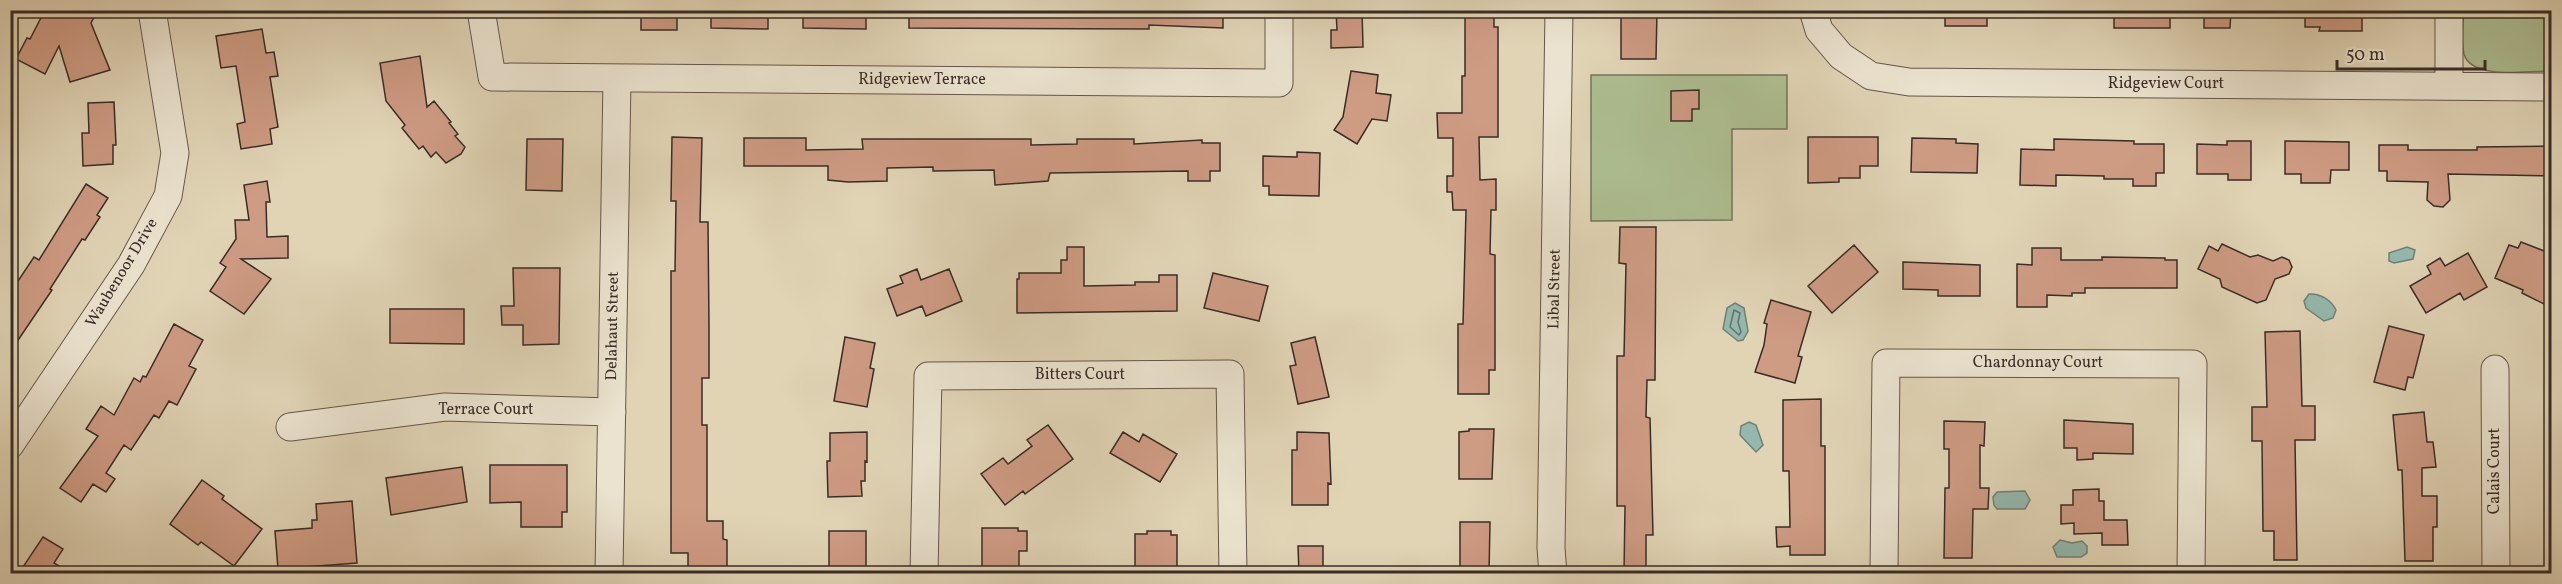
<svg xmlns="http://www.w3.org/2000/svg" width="2562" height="584" font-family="Vollkorn,serif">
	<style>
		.green { fill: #adbe91; stroke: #73755c; stroke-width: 1.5 }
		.water { fill: #94b8ad; stroke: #708077; stroke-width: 1.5 }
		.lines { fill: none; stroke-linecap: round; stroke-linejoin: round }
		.shore { stroke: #66726a; stroke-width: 1.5 }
		.building { fill: #ce9b83; stroke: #392c27; stroke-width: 1.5 }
		.minor-casing { stroke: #63564a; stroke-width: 29 }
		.minor { stroke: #ebe3cf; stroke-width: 27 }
		.labels { text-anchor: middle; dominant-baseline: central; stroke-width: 4.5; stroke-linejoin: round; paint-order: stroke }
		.street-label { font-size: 16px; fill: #392c27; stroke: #ebe3cf }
	</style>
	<rect width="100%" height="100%" fill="#e0d4b5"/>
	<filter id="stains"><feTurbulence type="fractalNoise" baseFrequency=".00333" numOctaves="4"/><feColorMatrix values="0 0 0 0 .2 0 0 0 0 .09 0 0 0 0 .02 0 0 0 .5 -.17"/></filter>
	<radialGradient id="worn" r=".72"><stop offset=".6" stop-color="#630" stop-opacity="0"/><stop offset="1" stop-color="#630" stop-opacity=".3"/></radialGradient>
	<path class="green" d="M2464,10l87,1v60c-22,0 -80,9 -87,-17 -3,-13 -1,-30 0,-44z
		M1591,75h196v54h-55v91l-141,1z"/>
	<path class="water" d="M2407,247l8,3 -2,9 -19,4 -5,-2v-8z
		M2309,294c11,-1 22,6 27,16l-3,8 -9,3 -18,-13 -2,-7z
		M1735,303l9,5 4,23 -5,9 -5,1 -15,-12 4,-21z
		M1749,422l7,3 7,20 -7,7 -16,-17 1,-9z
		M2025,491l5,9 -5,9h-28l-3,-4 -1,-8 4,-5z
		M2060,540l12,3 10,-2 5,5v7l-6,4h-24l-4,-10z"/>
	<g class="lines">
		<path class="shore" d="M1734,310l6,3 -2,9 3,10 -2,3 -9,-8z"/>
	</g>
	<path class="building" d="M45,10h53l-7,13 19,47 -40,12 -11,-36 -14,28 -29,-15 11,-21 3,1z
		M641,10h36v20h-36z
		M711,10h57v19l-57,-1z
		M803,10h63v19l-63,-1z
		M909,10h314v18l-74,-3v4l-240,-1z
		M1336,10h26l1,37 -32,1v-18h6z
		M1465,10h29v17h4v110h-19l1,43 16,-1v31h-5l-1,44 5,1v115h-6v24h-31v-70h5l3,-114h-13l-1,-18h-5v-16h6v-38h-15l-1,-25h25v-37h3z
		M1621,10h36l-1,49h-35z
		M1945,10h42v16h-42z
		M2114,10h56v18h-56z
		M2204,10h27l-1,18h-26z
		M2305,10h57v21h-43l1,-4h-15z
		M262,29l4,24 8,-1 4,24 -8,1 8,50 -8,2 2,15 -31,5 -4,-25 8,-2 -9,-56 -15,2 -5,-32z
		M420,56l7,51 7,-6 17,21 -2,1 9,11 -3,2 10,11 -4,7 -15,9 -10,-11 -5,5 -8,-11 -4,3 -17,-21 3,-3 -19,-24 -6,-38z
		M1351,71l27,4 -2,18 15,2 -4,26 -15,-2 -15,25 -23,-14 9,-13z
		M1699,90v19h-7v12h-21v-30z
		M114,102l2,43h-3v19l-30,2 -1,-33h7l-1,-30z
		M672,137l30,1 -2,84h8l1,103v53h-7v47h5v96h16v18l4,1v29h-9v4h-30v-20h-17v-282h4l1,-70h-5z
		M1808,137h70v29h-18v12h-21v4l-31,1z
		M744,138h62v12l57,-1 -1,-10h169v6l46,-1v-5h57v5l68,-4v3h18v28h-10v10h-22v-10l-138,2 -2,8 -53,4 -1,-15 -61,1v-4l-46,1v13l-39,1 -20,-2v-14h-84z
		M1912,138l44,1v4l22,1 -1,29 -66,-1z
		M527,139h36l-1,52 -36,-1z
		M2054,139l80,2v3h30v29h-8v13h-23v-7h-29v-3l-48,-1v11l-36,-1 1,-36 33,1z
		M2227,141h24v39h-23v-6h-31v-30l30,1z
		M2285,141l64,1v28h-18l-1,13h-29v-9h-16z
		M2379,145h29v5h69v-3l75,-1v30l-104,-2 2,26 -7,7 -9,-1 -7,-6 1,-18 -41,-1v-10h-8z
		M1297,152l23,1 -1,43 -50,-1v-9h-6v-30l34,1z
		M267,181l3,21h-4l1,35 21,-1v22l-47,1 30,20 -27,35 -34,-23 16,-24 -6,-4 16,-24 -1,-19h14l-5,-35z
		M86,184l22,14 -11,17 3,2 -15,23 -3,-1 -32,50 2,1 -42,62v-59l24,-36 5,3z
		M1620,227h36l-1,153h-8l-1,37 4,1 3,117h-7v38h-22l1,-67h-8v-150h7l2,-92 -7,-1z
		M2521,242l31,12v54l-30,-15 1,-3 -28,-12 14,-33 9,3z
		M2222,244l28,13 8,-2 15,6 9,-4 7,3 3,7 -3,7 -14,5 -9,21 -9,3 -35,-16 -2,-8 -22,-10 11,-23 9,5z
		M1854,245l24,27 -46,41 -24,-27z
		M1067,247h17v39l51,-1v-3h24v-7h18v36l-160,2v-34h2v-6h42v-13h6z
		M2032,248h29v12h41v-3l63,1v2h12v28h-92v5h-13v3l-25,-1v12h-30v-43l15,1z
		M2468,253l19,34 -23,13 -4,-7 -34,20 -16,-27 21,-12 -4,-8 13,-8 5,8z
		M1903,262l77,3v31h-42v-6l-35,-1z
		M513,268h47l-1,76 -36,1v-20h-21l-1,-19h13z
		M917,269l4,11 28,-11 13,32 -36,15 -4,-10 -25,10 -10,-27 16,-6 -3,-7z
		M1213,273l55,13 -9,35 -55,-13z
		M1771,300l40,12 -13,44 4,1 -7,26 -40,-11 9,-27 3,-21 -3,-1z
		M390,309h74v35l-74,-1z
		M174,324l29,16 -14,26 7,3 -19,36 -8,-4 -10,17 -5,-3 -23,35 -7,-5 -18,28 9,6 -9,13 -13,-8 -12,18 -21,-14 38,-52 -12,-7 15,-23 13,9 20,-37 6,4 3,-6 3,1z
		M2389,326l35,9 -11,43 -5,-1 -3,13 -31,-8z
		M2300,331l2,75h13v34h-20l2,120h-23v-29h-11l-1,-90h-10v-34h15l-2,-75z
		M845,337l30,6 -5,25 4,1 -7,38 -33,-6z
		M1315,337l14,60 -31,7 -8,-38 6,-1 -5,-22z
		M1821,399v47h4v109h-35v-9l-13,1 -1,-20h14l-1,-56h-6v-71z
		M2424,412l3,30h6l3,25 -14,1v28h15v31h-4v34h-28l-3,-91h-4l-5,-55z
		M2064,420l69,4v30l-40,-1v6l-16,1v-12h-13z
		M1944,421l41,1 -1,24 -4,-1v43h9l-1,21h-15l-1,49h-28l1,-70h4v-39h-5z
		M1048,425l25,34 -48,35 -2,-3 -18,14 -24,-31 22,-16 5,6 24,-18 -5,-6z
		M1469,429h25l-2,50h-33v-47l10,-1z
		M867,432v30l-2,-1v20h-4l1,15 -34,1 -1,-36h3v-28z
		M1123,432l16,10 4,-8 34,20 -17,28 -50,-29z
		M1297,432l32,1 2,51 -3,-1v22h-36v-55h5z
		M490,465h77v47h-5v15h-41v-25l-31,1z
		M462,467l5,35 -76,13 -5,-37z
		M202,480l22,16 -2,3 40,30 -28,37 -33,-24 -3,3 -28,-21z
		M2099,489v12h5v19h23l1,25h-26v-12l-28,1v-11l-13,1v-19h12v-15z
		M352,501l5,62 -79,6 -3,-38 37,-3v-8h5l-1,-16z
		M1460,522h30l-1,51h-29z
		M982,528h36v3h9v20h-8v22h-37z
		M829,531h37v42h-37z
		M1147,531h24v4h6v38h-42v-39h12z
		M43,537l20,12 -9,14 17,10h-52z
		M1298,546h25v27h-24z"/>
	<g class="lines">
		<g class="minor-casing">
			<path id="minor" d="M481,10l11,67 787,6v-73
				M1813,10l6,20 22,26 30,20 38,6 643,5
				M2449,86v-76
				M2495,369l1,205
				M290,427l155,-20 167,5
				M10,445l121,-180 37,-69 7,-43 -23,-143
				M609,574l8,-496
				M924,574l4,-198 302,-2 3,200
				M1553,574l-2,-26 8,-538
				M1884,574l2,-211 307,1 -2,210"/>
		</g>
		<use href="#minor" class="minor"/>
	</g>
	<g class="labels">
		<g class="street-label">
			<text x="922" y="80">Ridgeview Terrace</text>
			<text x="2166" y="84">Ridgeview Court</text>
			<text transform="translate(122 273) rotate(-59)">Waubenoor Drive</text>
			<text transform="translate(1555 289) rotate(-89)">Libal Street</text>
			<text transform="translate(613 326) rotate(-89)">Delahaut Street</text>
			<text x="2038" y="363">Chardonnay Court</text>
			<text x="1080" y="375">Bitters Court</text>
			<text x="486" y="410">Terrace Court</text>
			<text transform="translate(2495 471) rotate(-90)">Calais Court</text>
		</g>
	</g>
	<rect width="2562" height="584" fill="none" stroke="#e0d4b5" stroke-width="36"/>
	<rect x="12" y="12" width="2538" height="560" fill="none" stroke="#392c27" stroke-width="3"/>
	<rect x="18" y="18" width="2526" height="548" fill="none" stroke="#392c27" stroke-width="1.5"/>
	<path d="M2337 60v9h148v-9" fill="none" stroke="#392c27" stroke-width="3"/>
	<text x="2346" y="60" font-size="18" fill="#392c27" stroke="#ebe3cf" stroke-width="4.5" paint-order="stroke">50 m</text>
	<rect width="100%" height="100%" filter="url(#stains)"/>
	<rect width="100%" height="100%" fill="url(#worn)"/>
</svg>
